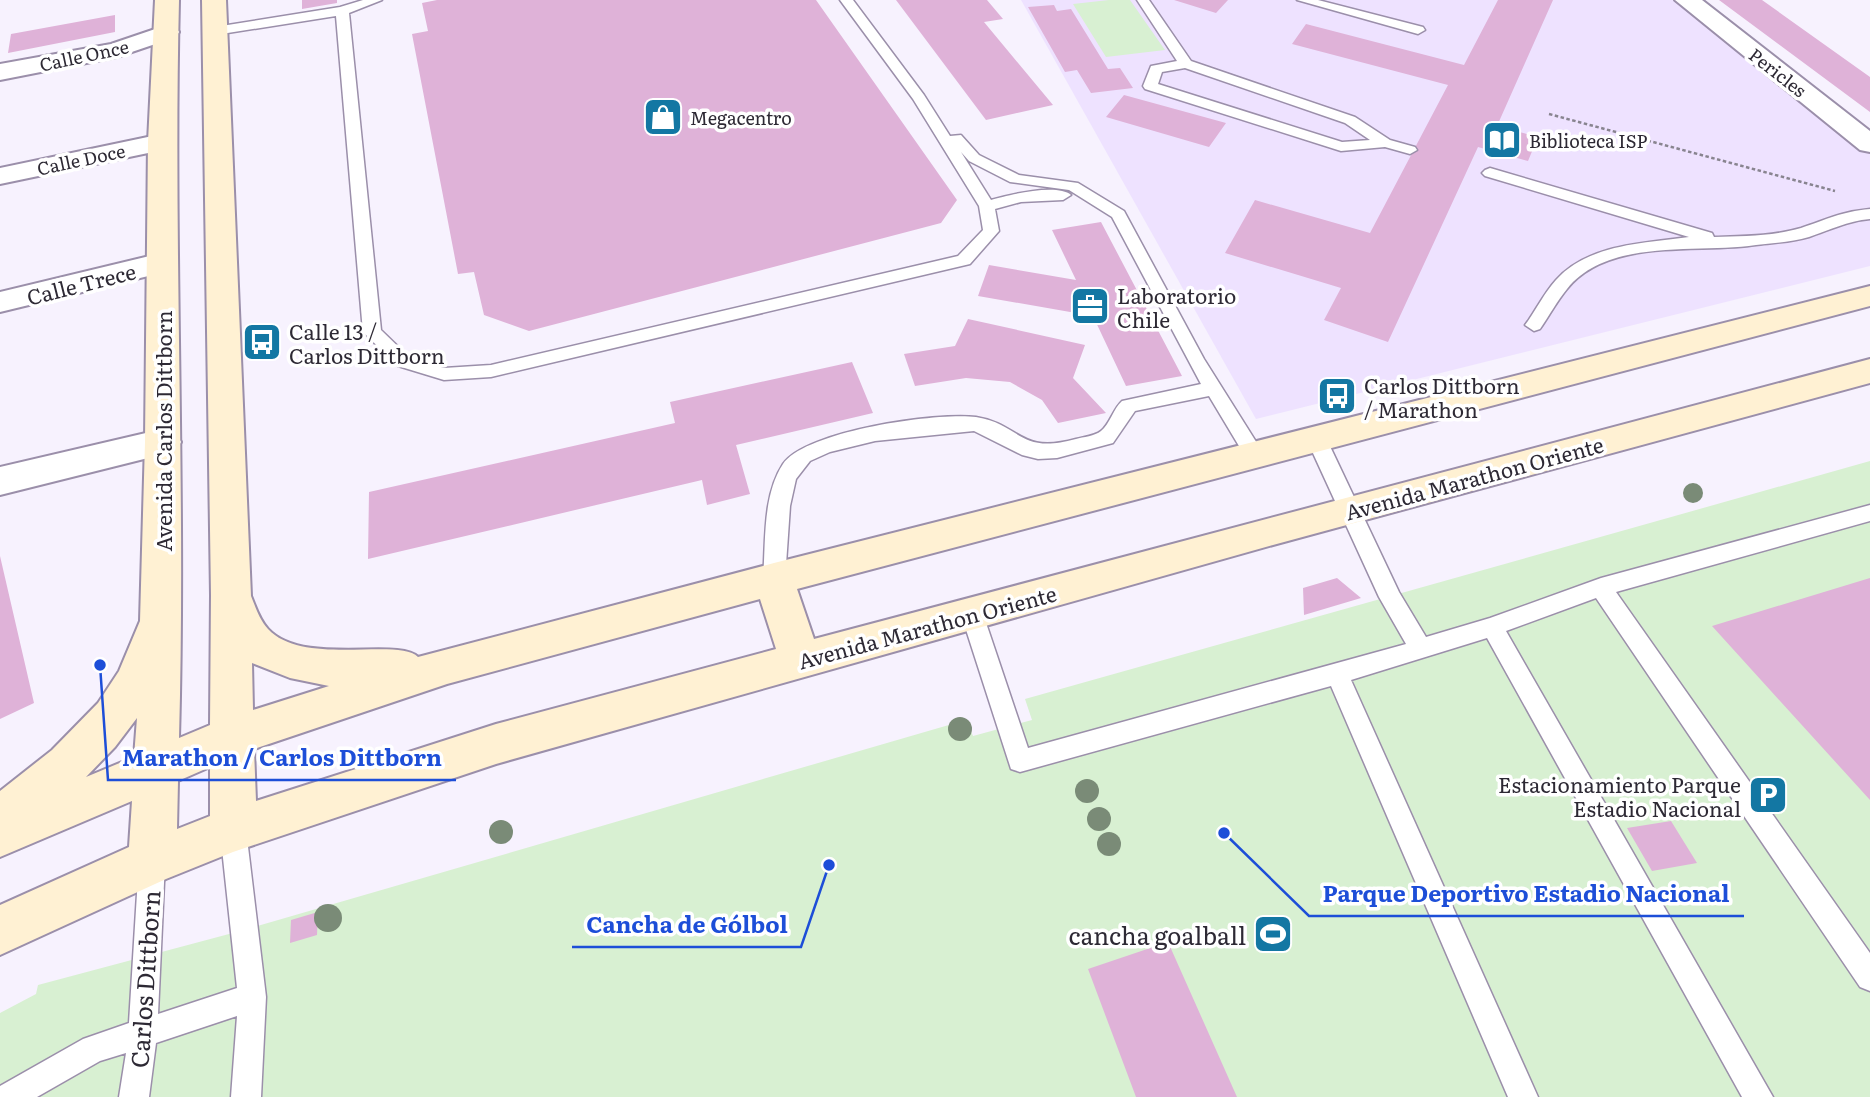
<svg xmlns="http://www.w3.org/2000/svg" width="1870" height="1097" font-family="Literata,serif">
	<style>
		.built { fill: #eee2ff }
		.green { fill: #d8f0d2 }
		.building { fill: #dfb2d8 }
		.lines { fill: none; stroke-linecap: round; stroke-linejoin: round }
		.lane-casing { stroke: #9b8faa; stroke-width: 3 }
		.street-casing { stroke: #9b8faa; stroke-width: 4 }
		.secondary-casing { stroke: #9b8faa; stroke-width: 4 }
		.path { stroke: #88848f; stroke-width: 2.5; stroke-dasharray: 3.5 2.5; stroke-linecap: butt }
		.lane { fill: #fff; fill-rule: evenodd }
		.street { fill: #fff; fill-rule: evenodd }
		.secondary { fill: #fff1d3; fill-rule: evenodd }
		.tree { fill: #7a8b77 }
		.labels { text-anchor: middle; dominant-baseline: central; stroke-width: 7; stroke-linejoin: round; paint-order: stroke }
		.far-street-label { font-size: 18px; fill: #2d2934; stroke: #fff }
		.far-poi-label { font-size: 18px; fill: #2d2934; stroke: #fff; text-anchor: start }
		.street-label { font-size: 21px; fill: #2d2934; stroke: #fff }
		.poi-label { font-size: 21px; fill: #2d2934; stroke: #fff; text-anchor: start }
		.near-poi-label { font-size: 24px; fill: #2d2934; stroke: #fff; text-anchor: end }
		.near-street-label { font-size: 24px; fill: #2d2934; stroke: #fff }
		.leader { fill: none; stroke: #1d4ed8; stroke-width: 2.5 }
		.callout-dot { fill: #1d4ed8; stroke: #fff; stroke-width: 2.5 }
		.callout-label { font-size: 23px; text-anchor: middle; font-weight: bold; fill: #1d4ed8; stroke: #fff; stroke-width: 7; stroke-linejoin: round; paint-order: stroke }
	</style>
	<rect width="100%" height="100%" fill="#f7f2fe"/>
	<path class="built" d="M1021,0h671l178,139v127l-614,153z"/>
	<path class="green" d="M1109,0h21l35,50 -59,7 -33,-53z
		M1870,461v636h-1870v-84l36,-19 2,-9 206,-55 722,-210 7,16 59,-16 -7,-21z"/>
	<path class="building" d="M302,0h35v3l-35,6z
		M437,0h379l141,200 -16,23 -412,108 -45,-16 -10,-43 -16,2 -46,-240 16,-3 -6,-28z
		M896,0h91l16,19 -19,3 69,83 -67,15z
		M1174,0h54l-12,13z
		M1498,0h55l-56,126 41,11 -10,24 -50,-14 -90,195 -64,-22 17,-32 -116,-35 30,-53 115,33 78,-148 -156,-41 14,-20 158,41z
		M1719,0h43l108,77v35z
		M1054,5l3,6 14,-2 37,60 12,-1 13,20 -42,5 -14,-23 -12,2 -37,-65z
		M115,15v17l-107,21 3,-19z
		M1124,95l102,28 -17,24 -103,-30z
		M1101,222l81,154 -56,10 -33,-70 -115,-20 11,-31 87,15 -24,-50z
		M968,319l117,26 -12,33 33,35 -48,10 -16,-23 -32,-18 -44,-4 -51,8 -11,-32 51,-8z
		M852,362l21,51 -137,32 14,49 -43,11 -5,-25 -334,79 1,-67 306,-69 -5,-21z
		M0,556l34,147 -34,16z
		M1337,578l24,20 -57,17 -1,-27z
		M1870,578v222l-158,-174z
		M1671,821l26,42 -45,8 -25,-43z
		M318,912l-1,23 -27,8 1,-23z
		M1168,942l69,155h-101l-48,-128z"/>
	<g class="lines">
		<g class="lane-casing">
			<path id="lane" d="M363,0h19l-33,13 32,317 29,28 34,10 47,-3 467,-109 25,-26 -4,-24 -66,-107 -73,-99h13l71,95 26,41 11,-1 18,20 40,20 59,8 46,28 80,148 61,97 -3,5 -7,2 -7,-2 -39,-65 -74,15 -22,32 -56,15 -19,1 -16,-4 -48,-24 -99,10 -45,11 -20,9 -14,18 -6,27 -5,73 -3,6 -8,3 -8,-3 -3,-6c3,-36 -1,-83 20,-115 22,-33 154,-52 193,-47 45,7 42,38 100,22 7,-2 19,-3 25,-8 9,-7 12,-22 21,-30l79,-17 -89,-167 -43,-27 -59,-8 -41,-21 -8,-9 30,48c17,-5 66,-17 80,-5l-8,5 -42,2 -26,7 4,22 -29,33 -479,113 -47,3 -46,-14 -35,-34 -27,-316 -121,19 -7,-4 7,-4 125,-20z
				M1137,0h12l42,61 164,56 35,23 25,7 2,3 -7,4 -25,-7 -44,4 -196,-62 -2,-3 8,-20 26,-5zM1185,68l160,55 25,17 -28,2 -184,-58 4,-12z
				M1297,0h21l105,27 2,3 -7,4z
				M1490,168l222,65 2,4c28,-1 60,-1 87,-9 27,-9 39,-16 69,-19v10c-23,2 -40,11 -61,18 -17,5 -36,6 -53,8 -57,9 -148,-8 -189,44 -10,12 -18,27 -27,40l-6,2 -9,-6 3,-4c9,-13 17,-29 28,-41 32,-36 89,-37 133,-43l-204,-61 -3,-3 3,-3z
				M1317,433l7,2 3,5 72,152 27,45 64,-19 111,-40 269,-73v16l-254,71 254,361v38l-10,-4 -264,-389 -90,33 267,466h-31l-255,-459 -136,42 187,417h-30l-177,-411 -311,86 -9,-3 -50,-155 3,-7 8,-2 8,2 3,7 45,134 378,-104 -27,-47 -72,-157 3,-5z
				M233,818l9,3 4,9 20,167 -5,100h-30l6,-81 -81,27 -7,54h-30l7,-44 -26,8 -63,36h-37v-11l83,-47 46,-16 10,-162 4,-9 9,-4 9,4 4,9 -7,153 79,-26 -17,-158 4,-9z"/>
		</g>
		<g class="street-casing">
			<path id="street" d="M1675,0h27l168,131v21l-10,-2z
				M167,25l9,2 3,5 -3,5 -59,20 -117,23v-16l111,-20z
				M162,134l10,2 4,6 -4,6 -172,36v-16z
				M162,253l11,3 4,7 -4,7 -173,42v-20z
				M163,429l13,4 5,9 -5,9 -176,44v-28z"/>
		</g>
		<g class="secondary-casing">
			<path id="secondary" d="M155,0h24c-6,246 7,492 0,738l31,-13 1,-130 -9,-595h24l25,596c5,12 8,23 17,33 35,38 131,8 150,28l356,-94 1096,-277v20l-1073,283 17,50 1056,-280v24l-597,162 -777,219 -263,88 -67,27 -166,76v-50l129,-58 3,-46 -132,56v-66l52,-41 46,-47 21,-32 21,-50 5,-179 3,-300zM760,599l16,50 -280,75 -240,77 -2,-52 193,-65zM252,663l38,15 39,8 -76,24zM137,718l-3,39 -48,20 29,-30zM210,767v49l-33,13 1,-48z"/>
		</g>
		<path class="path" d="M1549,114l286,77"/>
		<use href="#lane" class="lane"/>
		<use href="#street" class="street"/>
		<use href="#secondary" class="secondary"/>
	</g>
	<g class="tree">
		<circle cx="1693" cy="493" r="10"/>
		<circle cx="960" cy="729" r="12"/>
		<circle cx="1087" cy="791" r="12"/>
		<circle cx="1099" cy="819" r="12"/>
		<circle cx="501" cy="832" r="12"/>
		<circle cx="1109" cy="844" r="12"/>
		<circle cx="328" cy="918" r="14"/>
	</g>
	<defs>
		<g id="shop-square" transform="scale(2.0125)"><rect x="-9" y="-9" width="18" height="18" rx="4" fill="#1377a3" stroke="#fff"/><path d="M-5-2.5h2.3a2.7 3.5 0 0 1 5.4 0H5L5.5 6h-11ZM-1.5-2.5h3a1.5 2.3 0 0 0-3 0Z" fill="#fff"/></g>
		<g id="library-square" transform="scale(2.0125)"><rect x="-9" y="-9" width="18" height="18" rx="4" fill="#1377a3" stroke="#fff"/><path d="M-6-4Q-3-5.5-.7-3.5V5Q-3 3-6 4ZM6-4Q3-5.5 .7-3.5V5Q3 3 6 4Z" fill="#fff"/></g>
		<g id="office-square" transform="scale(2.0125)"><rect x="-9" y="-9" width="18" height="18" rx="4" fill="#1377a3" stroke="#fff"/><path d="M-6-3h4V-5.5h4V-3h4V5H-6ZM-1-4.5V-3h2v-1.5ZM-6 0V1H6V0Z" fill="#fff"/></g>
		<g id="bus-square" transform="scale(2.0125)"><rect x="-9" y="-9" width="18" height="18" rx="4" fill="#1377a3" stroke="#fff"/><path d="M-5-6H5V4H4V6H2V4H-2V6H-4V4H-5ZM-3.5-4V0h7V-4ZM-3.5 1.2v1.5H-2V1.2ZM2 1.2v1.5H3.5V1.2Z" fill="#fff"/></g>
		<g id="parking-square" transform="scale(2.0125)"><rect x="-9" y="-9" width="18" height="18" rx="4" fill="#1377a3" stroke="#fff"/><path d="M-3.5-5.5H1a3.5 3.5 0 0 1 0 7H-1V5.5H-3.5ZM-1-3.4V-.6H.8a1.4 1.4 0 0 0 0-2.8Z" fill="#fff"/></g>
		<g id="stadium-square" transform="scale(2.0125)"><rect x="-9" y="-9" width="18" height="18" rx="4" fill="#1377a3" stroke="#fff"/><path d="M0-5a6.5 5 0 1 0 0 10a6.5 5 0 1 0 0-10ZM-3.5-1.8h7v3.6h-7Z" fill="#fff"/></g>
	</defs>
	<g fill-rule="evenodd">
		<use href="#shop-square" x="663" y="117"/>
		<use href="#library-square" x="1502" y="140"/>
		<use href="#office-square" x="1090" y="306"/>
		<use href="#bus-square" x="262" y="342"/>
		<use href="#bus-square" x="1337" y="396"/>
		<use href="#parking-square" x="1768" y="795"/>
		<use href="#stadium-square" x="1273" y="934"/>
	</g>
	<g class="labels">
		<g class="far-street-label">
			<text transform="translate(84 55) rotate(-12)">Calle Once</text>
			<text transform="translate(1778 72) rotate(38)">Pericles</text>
			<text transform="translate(81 159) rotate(-12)">Calle Doce</text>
		</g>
		<g class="far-poi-label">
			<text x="690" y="117">Megacentro</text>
			<text x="1529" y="140">Biblioteca ISP</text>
		</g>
		<g class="street-label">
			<text transform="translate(81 283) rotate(-14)">Calle Trece</text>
			<text transform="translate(162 431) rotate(-90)">Avenida Carlos Dittborn</text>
			<text transform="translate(1474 477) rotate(-15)">Avenida Marathon Oriente</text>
			<text transform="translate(927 626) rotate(-15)">Avenida Marathon Oriente</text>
		</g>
		<g class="poi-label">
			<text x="1117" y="294">Laboratorio<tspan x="1117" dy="24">Chile</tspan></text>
			<text x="289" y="330">Calle 13 /<tspan x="289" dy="24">Carlos Dittborn</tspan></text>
			<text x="1364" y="384">Carlos Dittborn<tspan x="1364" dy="24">/ Marathon</tspan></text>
			<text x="1741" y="783" text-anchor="end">Estacionamiento Parque<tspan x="1741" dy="24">Estadio Nacional</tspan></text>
		</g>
		<g class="near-poi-label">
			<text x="1246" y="934">cancha goalball</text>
		</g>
		<g class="near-street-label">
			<text transform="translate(144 979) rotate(-86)">Carlos Dittborn</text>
		</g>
	</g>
	<path class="leader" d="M100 665L108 780H456M1224 833L1309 916H1744M829 865L801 947H572"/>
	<g class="callout-dot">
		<circle cx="100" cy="665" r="7"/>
		<circle cx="1224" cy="833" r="7"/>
		<circle cx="829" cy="865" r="7"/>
	</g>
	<g class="callout-label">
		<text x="282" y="766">Marathon / Carlos Dittborn</text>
		<text x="1526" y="902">Parque Deportivo Estadio Nacional</text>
		<text x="687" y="933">Cancha de Gólbol</text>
	</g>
</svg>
